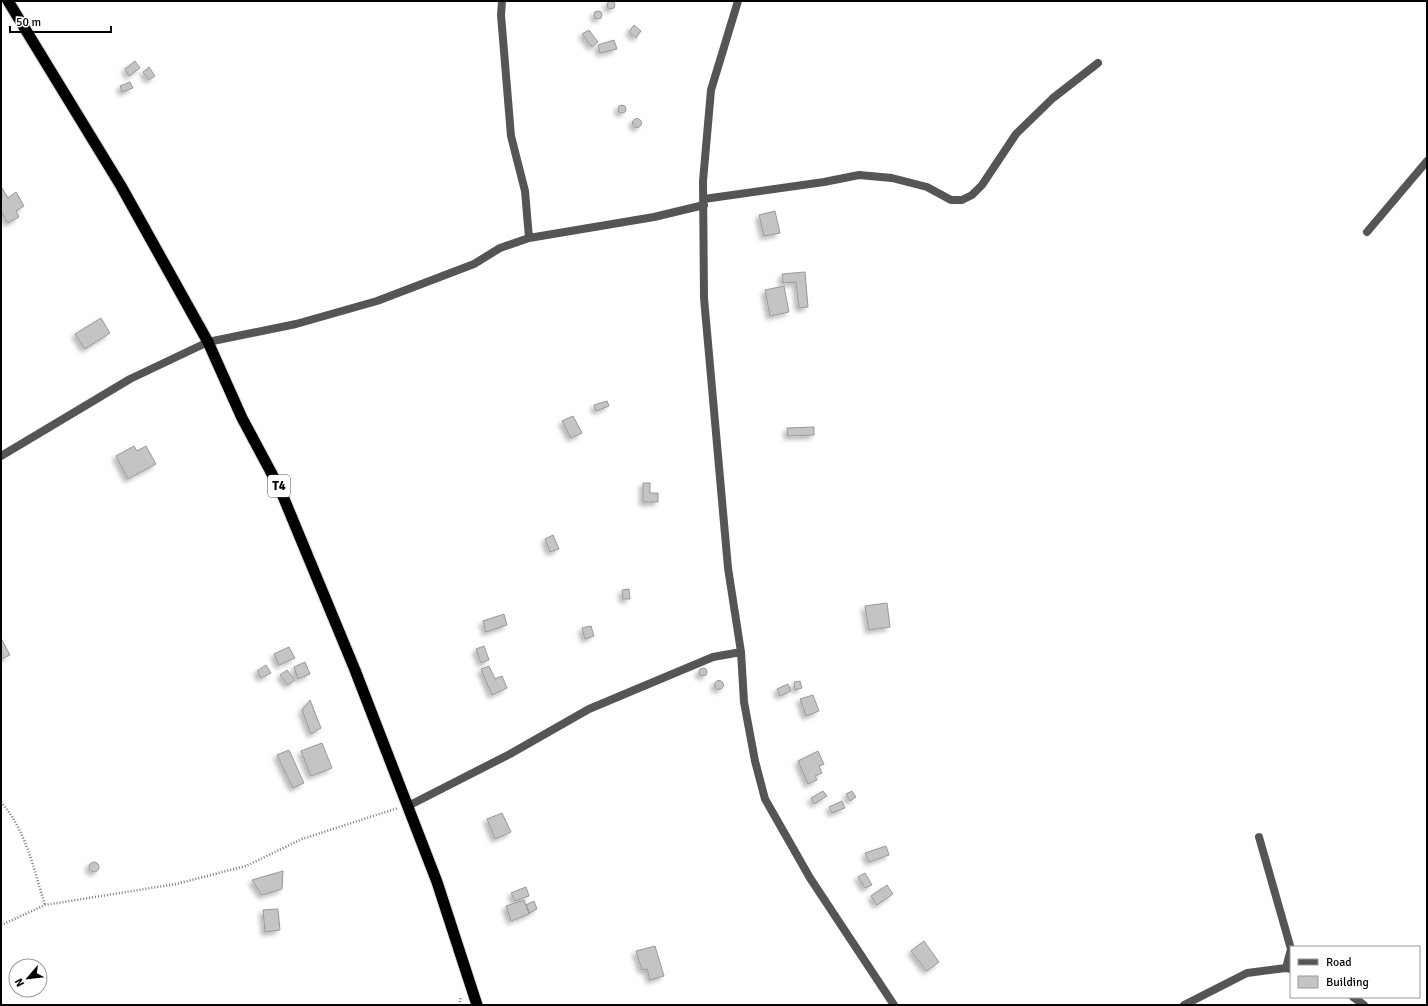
<svg xmlns="http://www.w3.org/2000/svg" width="1428" height="1006" font-family="Signika,sans-serif">
	<style>
		.building { fill: #c4c4c4; stroke: #999; filter: url(#shadow) }
		.lines { fill: none; stroke-linecap: round; stroke-linejoin: round }
		.trunk-casing { stroke: #dbdbdb; stroke-width: 13 }
		.path { stroke: #777; stroke-width: 2.5; stroke-dasharray: 1 2; stroke-linecap: butt }
		.minor { stroke: #555; stroke-width: 8 }
		.trunk { stroke: #000; stroke-width: 11 }
		.labels { text-anchor: middle; dominant-baseline: central; stroke-width: 3; stroke-linejoin: round; paint-order: stroke }
		.shield { fill: #fff; stroke: #4c4c4c; stroke-width: 1 }
		.shield-label { font-size: 13px; font-weight: bold; fill: #000 }
	</style>
	<defs>
		<filter id="shadow"><feDropShadow dx="-3.5" dy="3.5" stdDeviation="2" flood-color="#0004"/></filter>
	</defs>
	<rect width="100%" height="100%" fill="#fff"/>
	<path class="building" d="M607 5a4 4 0 1 1 8 0a4 4 0 1 1-8 0Z
		M594 15a4 4 0 1 1 8 0a4 4 0 1 1-8 0Z
		M634,25l7,6 -5,7 -7,-6z
		M589,30l9,12 -6,5 -10,-13z
		M614,40l3,9 -17,4 -2,-8z
		M135,61l5,7 -11,8 -4,-7z
		M149,67l6,9 -6,4 -6,-8z
		M130,82l3,6 -11,4 -2,-6z
		M618 109a4 4 0 1 1 8 0a4 4 0 1 1-8 0Z
		M632.5 123a4.5 4.5 0 1 1 9 0a4.5 4.5 0 1 1-9 0Z
		M2,188l6,10 8,-6 8,14 -8,5 3,6 -11,6 -7,-12z
		M775,211l5,22 -16,3 -5,-21z
		M805,272l3,35 -9,1 -3,-26 -13,1 -1,-9z
		M784,286l5,26 -19,4 -5,-26z
		M101,318l9,15 -25,16 -10,-15z
		M607,401l2,5 -13,5 -2,-6z
		M573,416l9,17 -11,5 -9,-17z
		M814,427v8l-26,1 -1,-8z
		M134,446l3,5 9,-5 10,18 -28,15 -12,-23z
		M643,483h7v10h8v9h-15z
		M553,535l6,14 -9,3 -5,-13z
		M629,589l1,10h-7l-1,-9z
		M887,603l3,24 -21,3 -4,-24z
		M504,614l3,11 -21,7 -3,-11z
		M591,626l3,10 -9,3 -3,-11z
		M1,638l9,17 -9,4z
		M484,646l5,14 -8,3 -5,-14z
		M289,647l6,11 -16,7 -5,-11z
		M305,662l5,12 -12,5 -4,-12z
		M266,665l5,8 -10,5 -4,-7z
		M489,666l6,13 7,-3 5,12 -15,7 -11,-26z
		M699 672a4 4 0 1 1 8 0a4 4 0 1 1-8 0Z
		M287,670l8,10 -7,5 -8,-10z
		M714.5 685a4.5 4.5 0 1 1 9 0a4.5 4.5 0 1 1-9 0Z
		M800,681l2,7 -7,2 -1,-8z
		M788,684l3,7 -11,5 -3,-7z
		M813,695l6,16 -13,5 -6,-17z
		M310,700l11,28 -10,6 -9,-24z
		M322,743l10,25 -21,8 -10,-25z
		M289,750l15,33 -11,5 -16,-33z
		M818,751l6,13 -5,2 3,7 -7,3 2,4 -9,4 -10,-23z
		M823,791l4,5 -13,8 -3,-6z
		M852,791l4,6 -6,4 -4,-7z
		M842,801l3,7 -13,5 -3,-6z
		M502,813l9,19 -16,7 -8,-20z
		M886,846l3,9 -20,7 -4,-9z
		M89 867a5 5 0 1 1 10 0a5 5 0 1 1-10 0Z
		M283,871l-1,18 -20,6 -10,-15z
		M865,873l7,12 -7,3 -7,-11z
		M887,885l6,9 -16,11 -6,-9z
		M526,887l3,9 -14,5 -4,-8z
		M524,900l5,14 -18,7 -5,-15z
		M534,901l3,8 -7,4 -4,-8z
		M278,909l2,21 -15,2 -2,-22z
		M924,941l15,21 -12,9 -16,-20z
		M655,946l9,30 -14,4 -3,-11 -5,1 -6,-19z"/>
	<g class="lines">
		<g class="trunk-casing">
			<path id="trunk" d="M8,1l113,185 87,156 34,76 38,71 75,181 82,212 40,123"/>
		</g>
		<path class="path" d="M1,802c25,28 33,68 44,103
			M1,925l44,-20 131,-21 70,-18 56,-27 96,-31
			M459,1005l2,-8"/>
		<path class="minor" d="M502,1l-1,14 10,121 14,55 4,47
			M738,1l-27,89 -8,91 1,117 24,270 13,84 3,50 11,59 10,38 45,79 84,127
			M704,199l120,-17 35,-7 33,3 35,9 24,13h11l10,-5 10,-10 34,-51 37,-36 45,-35
			M1367,232l60,-71
			M1,456l129,-77 78,-37 88,-18 81,-23 97,-37 26,-16 29,-10 125,-21 50,-12
			M408,806l102,-52 79,-45 124,-52 28,-5
			M1259,837l32,112 -5,19
			M1353,997l11,8
			M1184,1005l63,-32 39,-5 5,1"/>
		<use href="#trunk" class="trunk"/>
	</g>
	<g class="labels">
		<rect class="shield" x="268" y="475" width="22" height="22" rx="3"/>
		<g class="shield-label">
			<text x="279" y="486">T4</text>
		</g>
	</g>
	<rect width="1428" height="1006" fill="none" stroke="#000000" stroke-width="4"/>
	<rect x="1290" y="946" width="130" height="52" fill="#ffffff" stroke="#999999"/>
	<rect x="1298" y="959" width="20" height="6" fill="#555555" stroke="#999999"/>
	<text x="1326" y="966" font-size="12" fill="#000000">Road</text>
	<rect x="1298" y="976" width="20" height="12" fill="#c4c4c4" stroke="#999999"/>
	<text x="1326" y="986" font-size="12" fill="#000000">Building</text>
	<g transform="translate(28 978) rotate(242)"><circle r="19" fill="#ffffff" stroke="#999999"/>
	<path d="M0-3L7 15L0 10L-7 15Z" fill="#000000"/>
	<text y="-6" font-size="11" font-weight="bold" text-anchor="middle" fill="#000000">N</text>
	</g>
	<path d="M10 26v6h101v-6" fill="none" stroke="#000000" stroke-width="2"/>
	<text x="16" y="26" font-size="12" fill="#000000" stroke="#ffffff" stroke-width="3" paint-order="stroke">50 m</text>
</svg>
